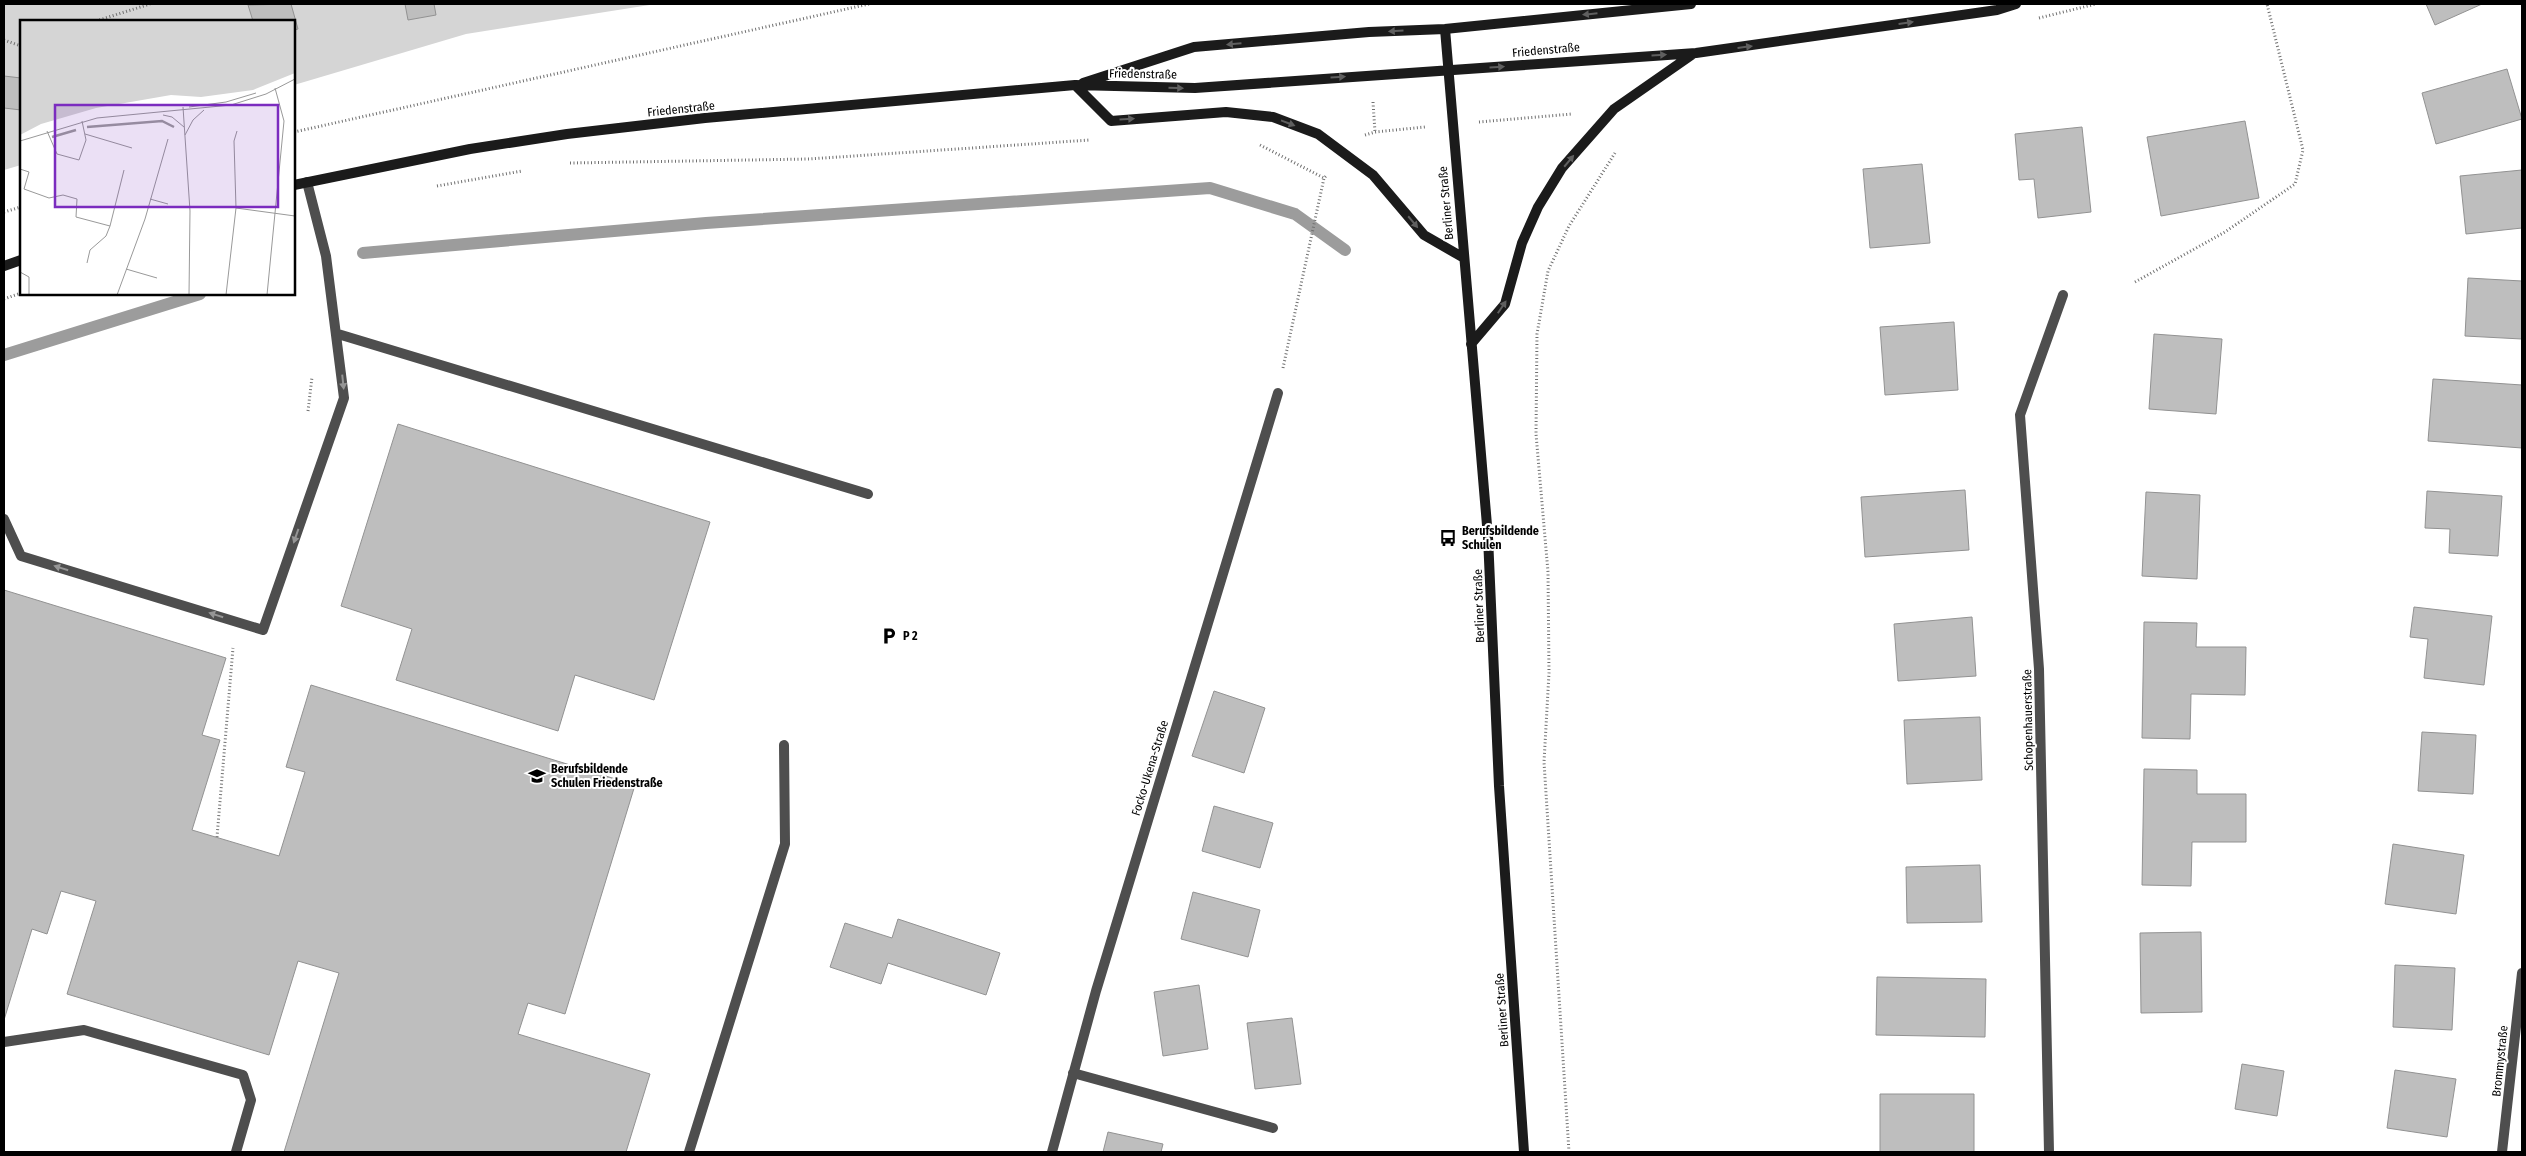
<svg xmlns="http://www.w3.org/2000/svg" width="2526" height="1156" font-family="'Fira Sans Condensed',sans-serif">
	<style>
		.green { fill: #d5d5d5 }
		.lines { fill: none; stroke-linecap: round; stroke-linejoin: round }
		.stream { stroke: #9c9c9c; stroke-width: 12 }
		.building { fill: #bebebe; stroke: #929292 }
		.path { stroke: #707070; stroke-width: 3; stroke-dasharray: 1 2.5; stroke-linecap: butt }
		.lane { stroke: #4e4e4e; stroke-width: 10 }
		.street { stroke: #4e4e4e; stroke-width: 10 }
		.secondary { stroke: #1b1b1b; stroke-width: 10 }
		.oneway { fill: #5f5f5f }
		.oneway2 { fill: #959595 }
		.labels { text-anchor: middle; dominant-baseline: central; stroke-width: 4; stroke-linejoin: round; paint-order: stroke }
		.street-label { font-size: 12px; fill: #000; stroke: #fff }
		.poi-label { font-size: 12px; font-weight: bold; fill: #000; stroke: #fff; text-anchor: start }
		.inset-river { fill: none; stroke: #9c9c9c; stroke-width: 2.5 }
		.inset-road { fill: none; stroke: #999; stroke-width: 1 }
		.view { fill: #7b2cbf; fill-opacity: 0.15; stroke: #7b2cbf; stroke-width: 2.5 }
		.inset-edge { fill: none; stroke: #000; stroke-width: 2.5 }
	</style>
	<rect width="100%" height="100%" fill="#fff"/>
	<path class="green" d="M4,4h652l-190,30 -172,51v-64h-273v144l-17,5z"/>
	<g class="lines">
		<path class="stream" d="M363,253l343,-30 504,-35 85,26 50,36
			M4,355l196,-61"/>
	</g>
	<path class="building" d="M291,4l7,25 -4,1v-9h-41l-5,-16z
		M405,4h29l2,11 -28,5z
		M2426,4h56l-47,21z
		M2507,69l15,50 -86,25 -14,-51z
		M4,76l17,2v32l-17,-2z
		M2245,121l14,77 -98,18 -14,-79z
		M2082,127l9,85 -53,6 -4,-39 -15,1 -4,-46z
		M1922,164l8,79 -60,5 -7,-79z
		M2522,170v58l-56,6 -6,-58z
		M2468,278l54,3v58l-57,-3z
		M1954,322l4,68 -73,5 -5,-68z
		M2154,334l68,5 -6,75 -67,-5z
		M2433,379l89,6v63l-94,-7z
		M398,424l312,98 -56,178 -79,-25 -17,56 -162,-51 16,-51 -71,-23z
		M1965,490l4,60 -104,7 -4,-60z
		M2427,491l75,5 -4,60 -49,-3 1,-24 -25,-1z
		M2146,492l54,3 -3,84 -55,-3z
		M4,590l222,68 -24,77 18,5 -28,90 87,26 26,-84 -19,-5 25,-82 324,100 -70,229 -37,-11 -10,31 132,40 -24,78h-342l55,-179 -41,-12 -29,94 -202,-61 29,-93 -35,-10 -14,43 -15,-5 -28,91z
		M2414,607l78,9 -8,69 -60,-7 4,-39 -18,-2z
		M1972,617l4,59 -78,5 -4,-57z
		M2144,622l53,1 -1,24h50l-1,48 -54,-1 -1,45 -48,-1z
		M1214,691l51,17 -21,65 -52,-17z
		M1980,717l2,63 -75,4 -3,-64z
		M2422,732l54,3 -3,59 -55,-3z
		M2144,769l53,1v24h49v48h-54l-1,44 -49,-1z
		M1214,806l59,17 -13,45 -58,-17z
		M2393,844l71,11 -8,59 -71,-10z
		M1980,865l2,57 -75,1 -1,-56z
		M1193,892l67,18 -12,47 -67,-18z
		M898,919l102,34 -14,42 -98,-32 -7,21 -51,-17 15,-44 47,15z
		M2201,932l1,80 -61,1 -1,-80z
		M2395,965l60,3 -3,62 -59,-3z
		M1877,977l109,2 -1,58 -109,-2z
		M1199,985l9,64 -45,7 -9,-64z
		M1292,1018l9,66 -46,5 -8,-66z
		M2242,1064l42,7 -7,45 -42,-7z
		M2395,1070l61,9 -9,58 -60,-9z
		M1880,1094h94v58h-94z
		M1108,1132l55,12 -2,8h-58z"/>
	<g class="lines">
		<path class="path" d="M2039,18l57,-14
			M96,21l54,-17
			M4,40l17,6
			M1373,102l2,30
			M1479,122l93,-8
			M294,132l575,-128
			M1365,135l10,-3 50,-5
			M1260,145l64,33 3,-3
			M570,163l239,-4 281,-19
			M437,186l85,-15
			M4,212l17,-5
			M2135,282l90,-50 70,-48 8,-34 -36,-146
			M4,299l17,-6
			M1283,368l41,-190
			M308,411l4,-34
			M217,837l16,-189
			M1569,1152l-25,-390 5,-89 -1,-101 -12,-138 1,-100 11,-63 21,-45 46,-73"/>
		<path class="lane" d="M338,334l530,160
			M4,519l17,37 242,74 81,-232 -18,-142 -19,-74
			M4,1042l80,-12 159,45 8,25 -15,52
			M1073,1073l200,55
			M689,1152l96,-308 -1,-99
			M1052,1152l44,-161 182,-598"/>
		<path class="street" d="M2049,1152l-10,-483 -19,-254 43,-120
			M2502,1152l20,-179"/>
		<path class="secondary" d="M1445,29l43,508 11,249 25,366
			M1083,83l111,-36 175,-15 76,-3 246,-25
			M1075,85l36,36 115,-9 47,5 45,17 55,41 51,60 40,23
			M294,185l176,-36 97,-15 138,-16 370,-33 120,3 501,-35 301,-43 19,-6
			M4,266l17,-6
			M1471,344l34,-40 17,-61 16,-36 24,-39 52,-59 79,-55"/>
	</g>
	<defs><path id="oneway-solid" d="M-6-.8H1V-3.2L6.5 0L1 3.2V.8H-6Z" transform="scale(1.25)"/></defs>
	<g class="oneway">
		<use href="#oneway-solid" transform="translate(1590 14) rotate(174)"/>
		<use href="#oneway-solid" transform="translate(1906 23) rotate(-8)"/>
		<use href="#oneway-solid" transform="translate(1396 31) rotate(177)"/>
		<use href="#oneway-solid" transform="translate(1234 44) rotate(175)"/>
		<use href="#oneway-solid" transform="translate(1745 47) rotate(-7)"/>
		<use href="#oneway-solid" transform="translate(1659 55) rotate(-3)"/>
		<use href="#oneway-solid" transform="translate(1497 67) rotate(-4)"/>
		<use href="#oneway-solid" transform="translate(1338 77) rotate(-4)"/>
		<use href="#oneway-solid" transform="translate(1176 88) rotate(1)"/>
		<use href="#oneway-solid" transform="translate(1127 119) rotate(-4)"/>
		<use href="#oneway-solid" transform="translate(1288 123) rotate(21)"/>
		<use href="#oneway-solid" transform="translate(1569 161) rotate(-50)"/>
		<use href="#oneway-solid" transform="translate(1413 222) rotate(50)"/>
		<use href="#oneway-solid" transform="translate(1502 307) rotate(-56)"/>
	</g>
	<g class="oneway2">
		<use href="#oneway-solid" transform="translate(343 382) rotate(84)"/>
		<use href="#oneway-solid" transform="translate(296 536) rotate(109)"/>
		<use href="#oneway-solid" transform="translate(61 568) rotate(-163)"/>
		<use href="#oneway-solid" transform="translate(216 615) rotate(-163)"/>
	</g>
	<defs>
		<g id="bus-bare" transform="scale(1.35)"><path d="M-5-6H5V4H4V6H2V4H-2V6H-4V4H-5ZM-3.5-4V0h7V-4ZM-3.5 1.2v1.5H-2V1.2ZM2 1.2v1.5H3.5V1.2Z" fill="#000" stroke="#fff" stroke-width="2.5" paint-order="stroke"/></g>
		<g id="parking-bare" transform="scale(1.35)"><path d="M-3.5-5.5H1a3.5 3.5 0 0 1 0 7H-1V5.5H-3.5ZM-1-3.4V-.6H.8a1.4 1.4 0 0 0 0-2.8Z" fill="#000" stroke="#fff" stroke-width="2.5" paint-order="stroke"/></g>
		<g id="school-bare" transform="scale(1.35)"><path d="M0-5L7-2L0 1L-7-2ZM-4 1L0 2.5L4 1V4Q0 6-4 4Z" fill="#000" stroke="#fff" stroke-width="2.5" paint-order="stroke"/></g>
	</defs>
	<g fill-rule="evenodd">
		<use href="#bus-bare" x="1448" y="538"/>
		<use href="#parking-bare" x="889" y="636"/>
		<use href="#school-bare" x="537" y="776"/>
	</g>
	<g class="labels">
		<g class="street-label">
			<text transform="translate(1546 50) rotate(-5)">Friedenstraße</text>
			<text transform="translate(1143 74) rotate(1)">Friedenstraße</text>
			<text transform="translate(681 109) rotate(-6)">Friedenstraße</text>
			<text transform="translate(1446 203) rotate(-95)">Berliner Straße</text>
			<text transform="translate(1479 606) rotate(-92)">Berliner Straße</text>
			<text transform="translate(2028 720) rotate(-91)">Schopenhauerstraße</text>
			<text transform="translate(1150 768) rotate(-73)">Focko-Ukena-Straße</text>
			<text transform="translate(1502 1010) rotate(-94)">Berliner Straße</text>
			<text transform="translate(2500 1061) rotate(-84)">Brommystraße</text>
		</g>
		<g class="poi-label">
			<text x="1462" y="531">Berufsbildende<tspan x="1462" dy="14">Schulen</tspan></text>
			<text x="903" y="636">P 2</text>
			<text x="551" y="769">Berufsbildende<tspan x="551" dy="14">Schulen Friedenstraße</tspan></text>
		</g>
	</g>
	<g transform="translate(20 20)">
		<rect width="275" height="275" fill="#fff"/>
		<path d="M0,0h275v53l-42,17 -52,7 -30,-2 -75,13 -55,16 -21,11z" fill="#d5d5d5"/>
		<path class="inset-river" d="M67,107l75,-6 12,6M32,117l24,-7"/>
		<path class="inset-road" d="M163,87l7,104 -1,84M169,87l37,-5 30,-9M143,95l9,2 12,10M27,111l10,23 22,6 7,-20 -4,-19M65,114l47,14M165,115l8,-15 11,-10M0,121l77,-23 134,-13 35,-11 29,-15M0,149l9,3 -5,17 25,9 14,-3 14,4 -1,18 34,9M130,179l18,5M216,188l59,8M67,243l3,-13 16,-14 4,-10 14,-56M106,249l31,9M0,252l9,5v18M97,275l28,-76 23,-80M206,275l10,-87 -2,-67 3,-10M247,275l17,-174 -9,-33"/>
		<path class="view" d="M35,85h223v102h-223z"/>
		<rect width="275" height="275" class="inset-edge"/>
	</g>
	<rect width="2526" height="1156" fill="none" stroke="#000000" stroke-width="10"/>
</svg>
